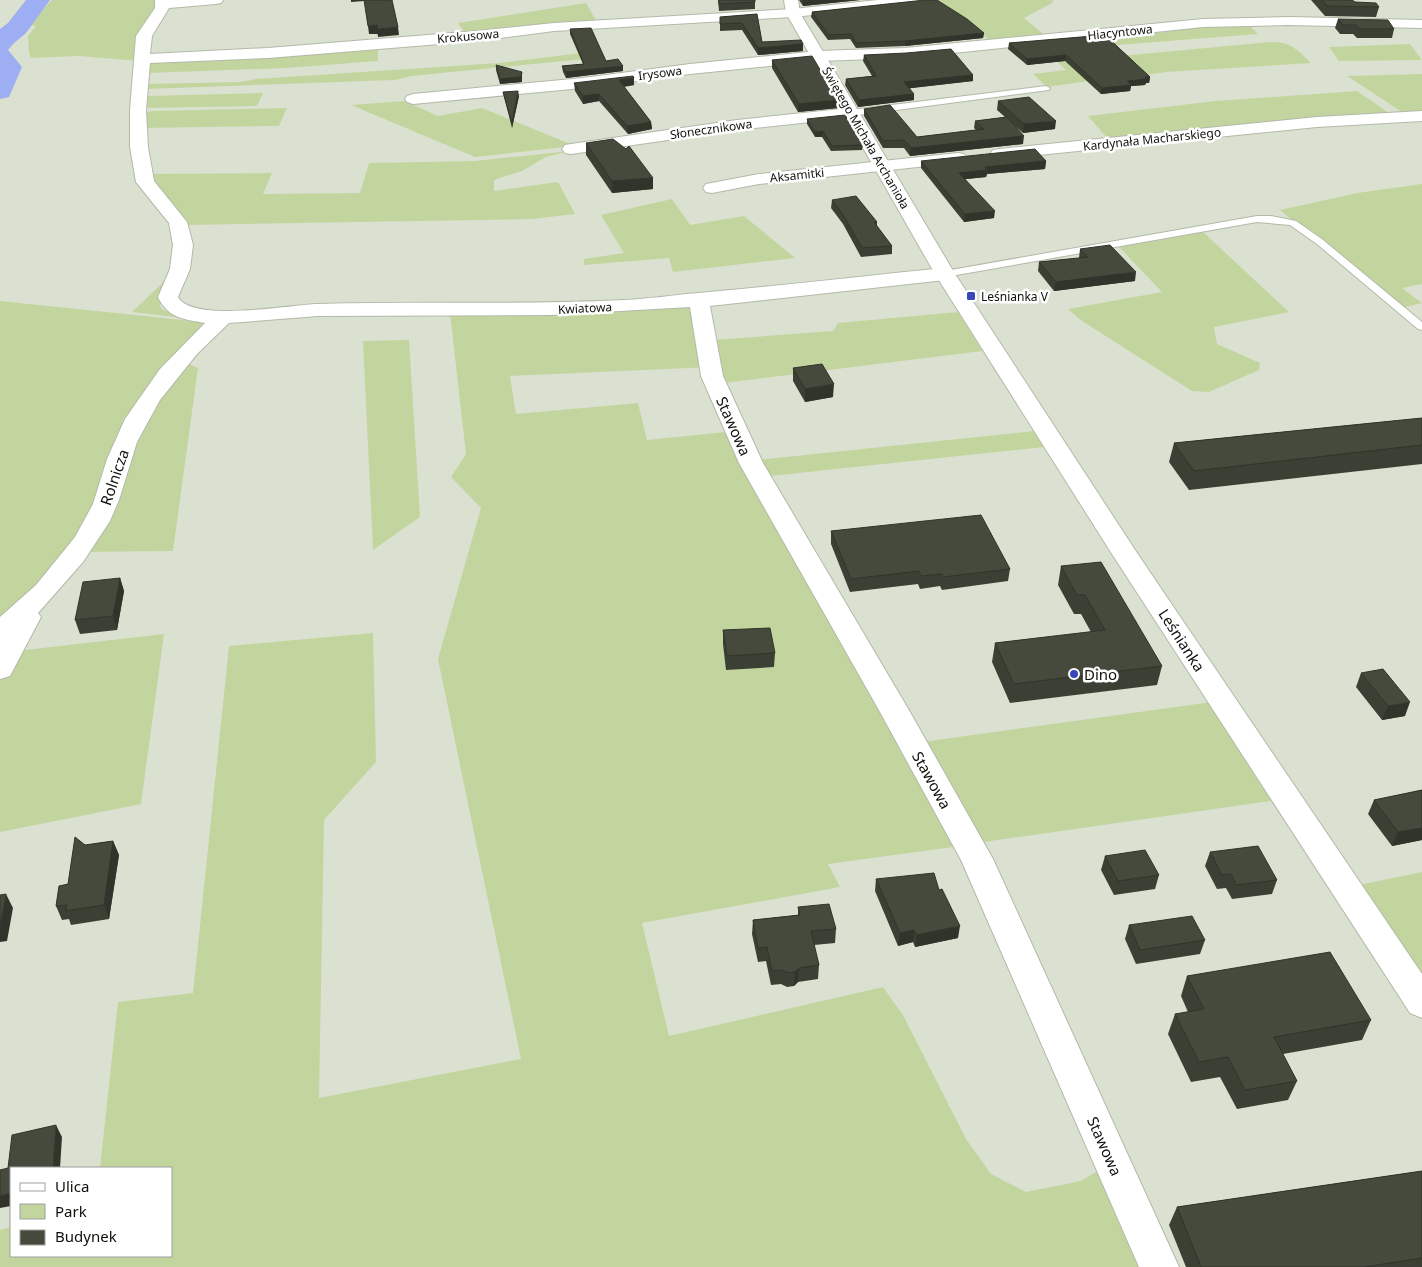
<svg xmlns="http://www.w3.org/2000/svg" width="1422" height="1267" font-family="'Noto Sans',sans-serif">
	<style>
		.green { fill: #c3d59e }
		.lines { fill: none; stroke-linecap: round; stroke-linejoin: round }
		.river { fill: #9daff2; fill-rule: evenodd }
		.lane-casing { stroke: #b3b9a9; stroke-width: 2 }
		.street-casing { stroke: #b3b9a9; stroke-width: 2 }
		.secondary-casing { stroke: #b3b9a9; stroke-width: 2 }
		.lane { fill: #fff; fill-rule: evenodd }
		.street { fill: #fff; fill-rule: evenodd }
		.secondary { fill: #fff; fill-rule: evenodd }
		.wall { fill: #3b4034 }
		.shaded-wall { fill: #30342a }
		.building { fill: #454a3c; stroke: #30342a }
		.poi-dot { fill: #3947ba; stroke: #fff; stroke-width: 2 }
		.labels { text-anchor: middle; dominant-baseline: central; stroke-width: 5; stroke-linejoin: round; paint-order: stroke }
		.far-street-label { font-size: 12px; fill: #0f110b; stroke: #fff }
		.far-poi-label { font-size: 12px; fill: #0f110b; stroke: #fff; text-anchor: start }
		.street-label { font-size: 15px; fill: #0f110b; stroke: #fff }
		.poi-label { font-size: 15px; fill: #0f110b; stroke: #fff; text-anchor: start }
	</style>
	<rect width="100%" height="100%" fill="#dbe1d0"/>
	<path class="green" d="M52,0h107l-20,61 -60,-5 -48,2 -2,-5 -1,-17 8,-10 -8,-1z
		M936,0h115l3,2 -30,16 24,20 -54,5z
		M586,3l11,19 -130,14 -9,-13z
		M1247,23l11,11 -141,11 -12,-10z
		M1270,42c22,0 26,7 41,21l-145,9 -41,6 -3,-2 -75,11 -14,-13 33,-4 -9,-8z
		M1410,44l12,16 -83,1 -10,-14z
		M378,45v16l-92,7 -139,5 1,-9 4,-2z
		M597,51l8,6 -193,19 -17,4 -249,9v-5l95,-2 15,-3 243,-16z
		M1422,74v38h-20l-55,-36z
		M1357,91l32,22 -280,27 -21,-24 128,-15z
		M263,93l-6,13 -113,2 1,-12z
		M405,101l33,15 44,-8 93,38 -100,11 -124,-52z
		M287,108l-8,18 -136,2v-15l9,-2z
		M570,151l-24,6 -24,14 -28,9v11l64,-9 17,32 -43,5 -346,6 -24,-28 -12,-23 122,-1 -9,21 97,-1 9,-30 106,-2z
		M1422,184v100l-20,4 20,15 -16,4 -4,4 -122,-101 77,-17z
		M672,199l18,26 54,-9 51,42 -122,14 -4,-14 -85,7v-6l40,-6 -23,-38z
		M1203,232l86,80 -75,15 3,17 43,19 -1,7 -50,22 -17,-1 -113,-72 -11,-10 94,-17 -43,-45z
		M175,271l-14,27 -1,9 3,3 29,9 -60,-7z
		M699,299l12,68 -201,9 6,38 122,-11 9,37 89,-9 232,414 -140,19 12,23 -198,36 27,113 214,-49 20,28 63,124 25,35 35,18 55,-11 31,-19 44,105h-1156v-37l11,-3v29h160v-88h-71l18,-166 75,-9 36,-347 144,-13 3,129 -52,58 -5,278 202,-39 -83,-400 43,-151 -30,-31 15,-23 -16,-141z
		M0,301l202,21 21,-4 -41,43 16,7 -25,183 -97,1 -68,100 156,-18 -23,170 -141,28z
		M958,312l24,39 -258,32 -11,-43 120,-9 5,-8z
		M409,340l11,177 -47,33 -10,-209z
		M1034,431l11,16 -275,29 -13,-16z
		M1212,702l65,98 -300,43 -55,-101z
		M1422,872v131l-77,-115z"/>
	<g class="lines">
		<path class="river" d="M26,0h24l-24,33 -13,11 -5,6 14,17 -13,30 -9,2v-70l8,-6z"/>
		<g class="lane-casing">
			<path id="lane" d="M1046,86l4,2 -1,2 -198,26 -4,-3 4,-3z
				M1257,216h14l25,5 27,19 99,82v8l-4,-1 -101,-85 -27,-19 -33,-3 -312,55 -5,-3 5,-3z"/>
		</g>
		<g class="street-casing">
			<path id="street" d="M155,0h68l-2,3 -5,1 -47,4 -17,28 -2,18 118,-6 209,-17 77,-8 239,-14 85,-9h49l-2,3 -5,1 -127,13 -239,14 -77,10 -209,17 -118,5 -4,47 2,37 6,34 33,41 6,23 -3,24 -12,28c14,26 112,8 139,7 103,-3 205,1 307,-4 25,-1 50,-5 74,-7 82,-7 165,-17 247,-25l7,2 3,4 -3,4 -7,2 -235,26 13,70 40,87 147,249 83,147 186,408h-40l-178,-407 -81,-148 -141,-249 -38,-87 -11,-69 -140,8 -232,1 -89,7 -32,31 -37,46 -23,42 -18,58 -9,21 -27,41 -45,51 3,4 -31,59 -10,3v-62l36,-32 39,-48 18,-33 14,-45 18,-40 35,-50 45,-46c-22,-4 -37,-5 -47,-26l12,-28 3,-24 -4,-22 -33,-41 -6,-35v-37l6,-74 19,-28z
				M1289,17l133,3v8l-133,-3 -86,2 -298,31 -87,3 -128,13 -107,14 -170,16 -6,-2 -2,-3 2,-3 6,-2 170,-16 107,-14 128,-13 87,-3 298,-29z
				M851,108l6,1 2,4 -2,4 -120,13 -166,24 -6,-1 -3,-4 3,-4 6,-1 166,-24z
				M1422,111v10l-105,6 -318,32 -6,-1 -3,-4 3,-4 6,-1 318,-32z
				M958,153l6,1 3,4 -3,4 -205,22 -47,9 -6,-1 -3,-4 3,-4 53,-10z"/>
		</g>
		<g class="secondary-casing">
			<path id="secondary" d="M784,0h14l2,13 155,261 182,279 285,421v44l-12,-5 -298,-459 -177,-280 -149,-261z"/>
		</g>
		<use href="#lane" class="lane"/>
		<use href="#street" class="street"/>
		<use href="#secondary" class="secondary"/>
	</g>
	<path class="wall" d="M718,0h37v9l-36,2z
		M799,0h61l-57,6z
		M1311,0h41l3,2 24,5 -3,10 -51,-1z
		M921,1l63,32 -1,5 -78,8 -49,2 -6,-9 -22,1 -17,-23 1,-5z
		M757,14l5,28 41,2v7l-45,4 -16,-25 -22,1v-14z
		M1338,19l56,10 -2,9h-35l-4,-4h-13l-5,-6z
		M570,29l36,32 17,10 -57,7 -3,-6 -1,-6 21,-2 -13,-30z
		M1105,35l45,42 -1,6h-3l-1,2 -14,1 -1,5 -29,3 -36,-33 -38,4 -19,-16 1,-6z
		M864,55l109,20v6l-63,7 4,12 -56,7 -13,-22 1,-6 26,-3 -9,-15z
		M772,60l66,48 -40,4 -26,-44z
		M496,65l26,12v5l-22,2 -4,-14z
		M634,78v7l-10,2 27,35 1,7 -24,5 -29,-33 -16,3 -8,-13 -1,-8z
		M503,92l16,4 -7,32 -8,-31z
		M998,101l57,28 -32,4 -11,-10 11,21 -113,12 -6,-8h-21l-19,-32v-7l53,28 59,-7 -2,-2 1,-7 30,-4 -8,-7z
		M807,119l56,26 -1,5 -31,1 -9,-14h-7l-8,-13z
		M586,143l67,35v11l-41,4 -26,-38z
		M921,161h125l-1,8 -58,5 -1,3 -21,2 29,39 -30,4 -43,-54z
		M832,200l45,22v4l15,20v8l-31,3 -18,-33 -12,-16z
		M1080,249l55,32 -81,10 -16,-20 1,-9 40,-4z
		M793,368l40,29 -28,5 -12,-21z
		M1422,418v46l-233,26 -20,-28 5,-19z
		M831,531l179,38 -2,12 -66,9 -2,-4 -20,3 -2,-5 -68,8 -19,-48z
		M1061,566l101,100 -5,19 -147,18 -18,-41 3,-19 96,-11 -10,-18h-7l-16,-29z
		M120,578l4,13 -7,39 -37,4 -5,-14z
		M723,630l52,23 -1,14 -48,3 -3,-26z
		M1361,673l44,43 -23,4 -26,-33z
		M1422,790v50l-30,6 -24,-32 6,-14z
		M113,841l6,14 -10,64 -38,6 -2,-6 -7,1 -6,-14 12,-22 17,-39z
		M1210,852l67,28 -5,14 -40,5 -6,-11 -9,1 -12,-23z
		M1105,856l54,19 -4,14 -41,6 -13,-25z
		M876,879l63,11 19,48 -43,9 -2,-5 -15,4 -23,-55z
		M798,907l38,22 -1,14 -21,2 5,20 -1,14 -20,3 -4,4 -7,1 -6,-3 -10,1 -5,-24 -8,1 -6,-28 1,-14 45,-5z
		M1129,925l76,15 -5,14 -64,10 -11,-25z
		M1187,976l184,44 -9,20 -79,14 14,27 -9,19 -51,9 -17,-32 -29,5 -23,-48 7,-20 13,-2 -7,-16z
		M1422,1171v96h-236l-17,-42 8,-18z"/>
	<path class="shaded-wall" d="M351,0h13v1l-13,1z
		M803,0h57l-57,6z
		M377,25l1,9h-9l-1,-8z
		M398,27l1,8 -21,2 -1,-8z
		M984,33l-1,5 -78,8v-5z
		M803,44v7l-45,4v-7z
		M1066,55l-1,6 -38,4v-6z
		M623,66v5l-57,7v-6z
		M522,72v10l-22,2v-5z
		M973,75v6l-69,8v-7z
		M1145,77h5l-1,6h-3l-1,2 -14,1 -1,5 -29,3 1,-6 25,-7z
		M634,78v7l-15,2v-7z
		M518,91l1,5 -7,32v-5z
		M599,94v7l-16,3v-8z
		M914,94v6l-56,7 1,-7z
		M838,100v8l-40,4 1,-8z
		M1056,121l-1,8 -32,4 1,-9z
		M651,122l1,7 -24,5 -1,-8z
		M823,131l-1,6h-7v-5z
		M1024,136l-1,8 -113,12 1,-8z
		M1046,161l-1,8 -58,5 -1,3 -28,3 1,-7 26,-6z
		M653,178v11l-41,4v-12z
		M995,211l-1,7 -30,4 1,-8z
		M1136,272l-1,9 -81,10 2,-9z
		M834,384l-1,13 -28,5v-13z
		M120,578l4,13 -7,39 -4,-14z
		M1410,702l-5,14 -23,4 6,-14z
		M1422,828v12l-30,6 6,-14z
		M113,841l6,14 -10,64 -5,-14z
		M6,894l7,14 -6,33 -7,1v-15z
		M960,926l-2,12 -43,9 2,-12z
		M914,930l-1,12 -15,4 2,-13z
		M799,968l-1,14 -4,4 1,-14z
		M56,1125l6,12 -2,31h-7z
		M11,1193v13l-11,2v-12z"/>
	<path class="building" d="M364,0h28l6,27 -21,2v-4l-9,1z
		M719,0h36v2l-36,2z
		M925,0h12l30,19 17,14 -79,8 -49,2 -5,-9 -22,1 -17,-23z
		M1322,0h30l3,2 21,1 3,4 -52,-1z
		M757,14l5,28 39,-2 2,4 -45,4 -16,-25 -22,1v-7z
		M1338,19l50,1 6,9h-34l-4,-4h-13z
		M591,28l15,33 12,-2 5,7 -57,6 -4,-6 22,-2 -14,-35z
		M1105,35l45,42h-5l2,2 -20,2 5,4 -30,3 -36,-33 -39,4 -18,-16z
		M951,49l22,26 -69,7 10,12 -55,6 -13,-21 30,-3 -12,-21 42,-2z
		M812,56l26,44 -39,4 -27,-44z
		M496,65l26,7 -1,5 -21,2z
		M633,76l1,2 -15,2 32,42 -24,4 -28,-32 -16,2 -9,-13z
		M518,91l-6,32 -9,-31z
		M1029,97l27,24 -32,3 -26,-23z
		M890,105l27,32 67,-8 -9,-8 32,-4 17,19 -113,12 -7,-8 -21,1 -19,-32z
		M845,115l18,30 -31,1 -9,-15 -8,1 -8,-13z
		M613,139l13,10 3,-3 24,32 -41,3 -26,-38z
		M1035,149l11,12 -61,6 2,3 -28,3 36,38 -30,3 -44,-53z
		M856,196l21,26h-3l18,24 -30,2 -18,-32 -12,-16z
		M1110,245l26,27 -80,10 -17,-20 49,-5 -8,-8z
		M822,364l12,20 -29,5 -12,-21z
		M1422,418v27l-228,26 -20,-28z
		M981,515l29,54 -67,8 -1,-3 -21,2 -2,-5 -68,8 -20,-48z
		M1101,562l61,104 -148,18 -19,-41 110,-13 -20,-35h-8l-16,-29z
		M120,578l-7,38 -38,4 8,-38z
		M770,628l5,25 -48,3 -4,-26z
		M1383,669l27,33 -22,4 -27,-33z
		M1422,790v38l-24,4 -24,-32z
		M75,837l10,8 28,-4 -9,64 -39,6 2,-6 -11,1 3,-20 9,-2z
		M1258,846l19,34 -41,5 -5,-11 -9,1 -12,-23z
		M1145,850l14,25 -41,6 -13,-25z
		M934,873l5,17 3,-1 18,37 -43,9 -3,-5 -14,3 -24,-54z
		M6,894l-6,33v-32z
		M829,904l7,25 -25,2 8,34 -20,3 -4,4 -7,1 -6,-3 -10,1 -5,-24 -9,1 -5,-28 47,-5 -2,-8z
		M1192,916l13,24 -65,10 -11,-25z
		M1330,952l41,68 -97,17 23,44 -52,9 -17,-33 -29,5 -24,-48 29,-5 -17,-33z
		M56,1125l-3,43h-42v25l-11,3v-26l8,-2 4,-33z
		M1422,1171v87l-58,9h-163l-24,-60z"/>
	<g class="poi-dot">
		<rect x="966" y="291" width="10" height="10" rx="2.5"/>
		<circle cx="1074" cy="674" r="5"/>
	</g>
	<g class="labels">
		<g class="far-street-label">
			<text transform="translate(1120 32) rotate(-6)">Hiacyntowa</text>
			<text transform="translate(468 36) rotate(-5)">Krokusowa</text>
			<text transform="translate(660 73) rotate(-7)">Irysowa</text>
			<text transform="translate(711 129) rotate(-8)">Słonecznikowa</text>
			<text transform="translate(866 138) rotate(60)">Świętego Michała Archanioła</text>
			<text transform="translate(1152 139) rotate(-6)">Kardynała Macharskiego</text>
			<text transform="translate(797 175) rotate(-6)">Aksamitki</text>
			<text transform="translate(585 308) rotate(-3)">Kwiatowa</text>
		</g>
		<g class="far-poi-label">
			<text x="981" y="296">Leśnianka V</text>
		</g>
		<g class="street-label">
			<text transform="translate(734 426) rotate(66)">Stawowa</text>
			<text transform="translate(114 477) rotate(-71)">Rolnicza</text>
			<text transform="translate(1182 640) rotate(57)">Leśnianka</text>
			<text transform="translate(932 780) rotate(61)">Stawowa</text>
			<text transform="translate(1105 1146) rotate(66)">Stawowa</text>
		</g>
		<g class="poi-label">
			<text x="1084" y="674">Dino</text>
		</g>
	</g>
	<rect x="10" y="1167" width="162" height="90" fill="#ffffff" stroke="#9fa09d"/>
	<rect x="20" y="1183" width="25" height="8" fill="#ffffff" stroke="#9fa09d"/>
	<text x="55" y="1192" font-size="15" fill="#0f110b">Ulica</text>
	<rect x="20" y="1204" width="25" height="15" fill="#c3d59e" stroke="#9fa09d"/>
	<text x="55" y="1217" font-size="15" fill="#0f110b">Park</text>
	<rect x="20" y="1230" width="25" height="15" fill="#454a3c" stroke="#9fa09d"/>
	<text x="55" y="1242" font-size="15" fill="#0f110b">Budynek</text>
</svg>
